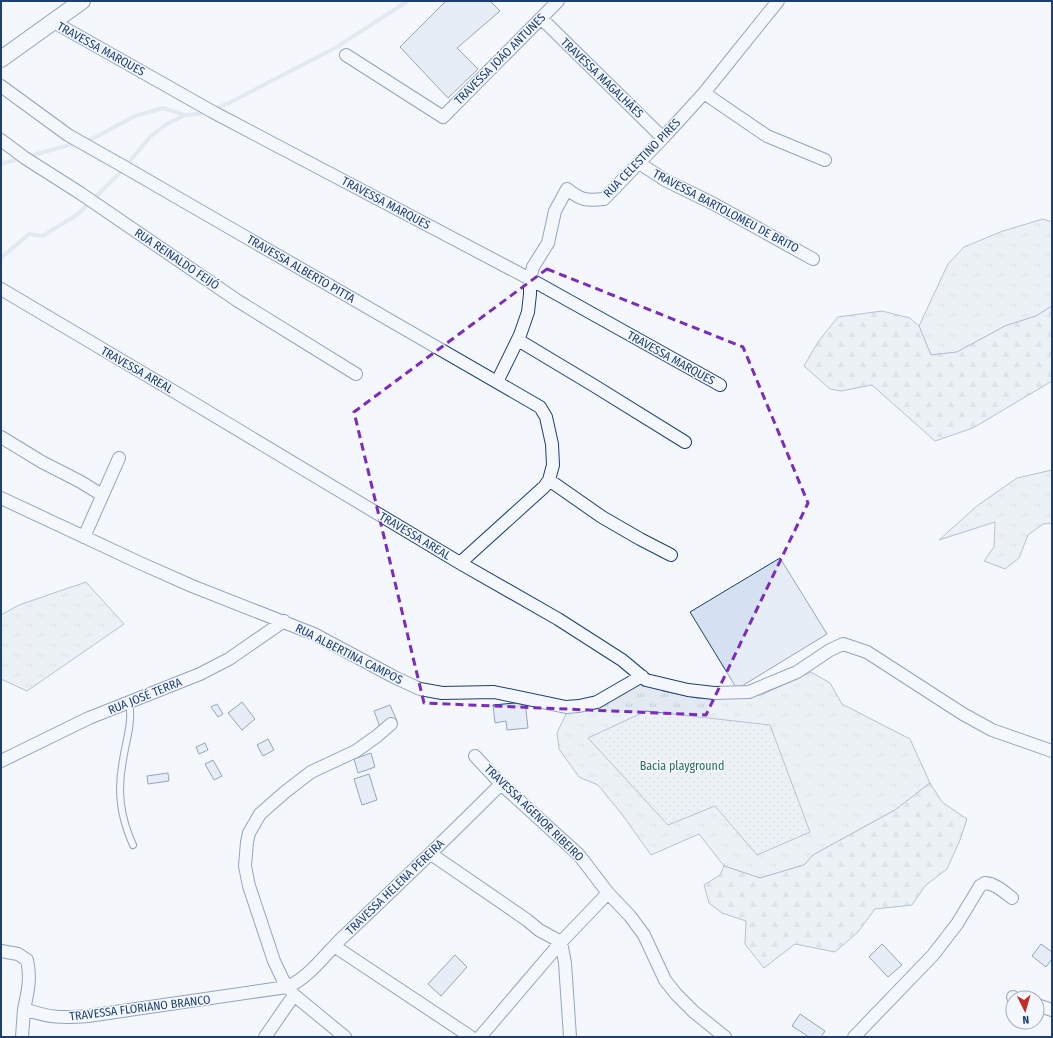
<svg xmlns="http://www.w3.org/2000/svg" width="1053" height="1038" font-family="'Fira Sans Condensed',sans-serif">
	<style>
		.grass { fill: url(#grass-tufts); stroke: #687fa3 }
		.forest { fill: url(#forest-firs); stroke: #687fa3 }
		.park { fill: url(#park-dots); stroke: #687fa3 }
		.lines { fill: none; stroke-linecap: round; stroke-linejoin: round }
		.stream { stroke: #cfd7e4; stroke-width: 4 }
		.building { fill: #d5e0f0; stroke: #1d3f73 }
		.service-casing { stroke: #1d3f73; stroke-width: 8 }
		.minor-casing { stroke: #1d3f73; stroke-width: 14 }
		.secondary-casing { stroke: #1d3f73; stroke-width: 18 }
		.service { stroke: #f4f7fb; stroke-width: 6 }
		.minor { stroke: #f4f7fb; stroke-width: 12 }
		.secondary { stroke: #f4f7fb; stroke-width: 16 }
		.marked { fill: none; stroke: #7b2cbf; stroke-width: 3; stroke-dasharray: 8 5; stroke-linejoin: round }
		.labels { text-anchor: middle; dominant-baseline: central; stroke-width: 3; stroke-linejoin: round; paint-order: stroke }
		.street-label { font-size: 12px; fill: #1d3f73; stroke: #f4f7fb }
		.park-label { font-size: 12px; fill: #2c6c60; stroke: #f4f7fb }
	</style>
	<defs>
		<pattern id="grass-tufts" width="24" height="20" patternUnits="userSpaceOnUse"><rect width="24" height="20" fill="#e3e9f0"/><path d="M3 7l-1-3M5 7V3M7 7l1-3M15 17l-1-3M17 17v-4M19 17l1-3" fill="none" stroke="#c2c9d1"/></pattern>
		<pattern id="forest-firs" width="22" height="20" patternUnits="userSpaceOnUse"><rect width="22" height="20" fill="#e3e9f0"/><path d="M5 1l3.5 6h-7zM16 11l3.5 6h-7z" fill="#c2c9d1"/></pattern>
		<pattern id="park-dots" width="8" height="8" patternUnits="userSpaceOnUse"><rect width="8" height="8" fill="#e3e9f0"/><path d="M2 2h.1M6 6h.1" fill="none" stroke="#c2c9d1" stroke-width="1.8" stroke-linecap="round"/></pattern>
	</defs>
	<rect width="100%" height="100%" fill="#f4f7fb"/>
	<path class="grass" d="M1043,219l9,3v84l-16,10 -31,10 -48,26 -26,3 -12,-29 29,-62 16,-17 39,-16z
		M1052,470v53l-9,1 -15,11 -9,23 -14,11 -21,-8 10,-14 1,-25 -56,18 38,-34 40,-28z
		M86,582l38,42 -97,67 -26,-12v-64l18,-10z
		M811,672l19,11 12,21 68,35 20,44 -35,27 -82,45 -9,10 -44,13 -36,-12 -25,-32 -48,21 -30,-42 -23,-28 -19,-8 -20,-28 -2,-16 10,-21 79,-32 17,11 34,7h34l30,-3z"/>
	<path class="forest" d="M1052,306v75l-79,47 -38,13 -63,-56 -31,6 -11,-2 -26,-23 14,-24 20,-25 44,-6 28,7 9,8 12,29 26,-3 48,-26 31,-10z
		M930,783l12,19 25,17 -7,21 -13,29 -22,17 -13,19 -37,4 -17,23 -23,20 -40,-8 -31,24 -19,-24 1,-23 -24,-8 -13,-10 -5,-18 16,-10 4,-9 36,12 44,-13 9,-10 82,-45z"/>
	<path class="park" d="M646,711l124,14 40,107 -53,23 -42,-49 -47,19 -80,-87z"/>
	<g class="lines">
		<path class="stream" d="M214,109l17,-7 104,-54 73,-47
			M84,141l8,-2 43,-23 28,-8 22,7 14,-1 8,-3
			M1,164l75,-21
			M1,258l28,-24 14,2 35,-22 40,-39 33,-39 16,-12 18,-9"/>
	</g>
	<path class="building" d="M446,1h44l10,10 -43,37 21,21 -30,29 -48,-51z
		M780,558l47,76 -90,55 -47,-77z
		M242,702l13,17 -13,11 -14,-17z
		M525,702l3,26 -21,2 -1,-9 -11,2 -2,-18z
		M217,704l6,10 -5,3 -7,-10z
		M390,705l7,16 -17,6 -6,-16z
		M268,739l6,11 -11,6 -6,-11z
		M205,743l3,7 -9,4 -3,-7z
		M371,753l4,14 -17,6 -4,-14z
		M213,760l9,16 -8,4 -9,-16z
		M168,773l1,8 -21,3 -1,-8z
		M369,774l8,26 -15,5 -8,-26z
		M882,944l20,21 -14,12 -19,-20z
		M1041,944l11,8v7l-6,8 -14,-11z
		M455,955l12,12 -26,29 -13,-12z
		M800,1014l25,17 -4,6h-12l-17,-11z"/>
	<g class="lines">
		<g class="service-casing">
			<path id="service" d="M129,702c4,20 -3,38 -6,58 -6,31 -3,56 10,85"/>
		</g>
		<g class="minor-casing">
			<path id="minor" d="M541,18l122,120
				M52,21l161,91 317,167 190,106
				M346,55l97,62 115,-116
				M1,86l67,49 53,30 419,242 6,10 6,27 1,21 -4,15 -5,7 -84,76
				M704,93l63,43 58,24
				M1,140l24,18 55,35 158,108 118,73
				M639,163l26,17 49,24 99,55
				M1,289l179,106 280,168 98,56 64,41 24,20 42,10 26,3 35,-1 48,-20 33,-22 13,-6 24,8 96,62 29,16 60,21
				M518,340l75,45 92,57
				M497,382l23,-47 8,-23 2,-18v-15l3,-12 15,-24 7,-32 12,-22c14,11 18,12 37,10l59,-61 41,-45 74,-92
				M1,437l41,25 39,20 21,13
				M549,480l53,37 38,22 31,16
				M1,498l139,65 52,23 122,48 82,44 24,11 22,4 52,-1 72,15 13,-1 18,-4 45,-26
				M84,537l35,-79
				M475,756l26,28 78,71 29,38 22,23 14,19 21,45 11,14 18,18 31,25
				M1,761l88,-43 111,-44 29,-15 55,-38
				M431,854l96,66 12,10 22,12 4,21 5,74
				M334,946l137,91
				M1,951l17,3 9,6c4,17 1,32 -3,49 26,9 38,9 64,7l199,-29c23,-10 39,-34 56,-50 54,-51 106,-101 158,-153
				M1013,997l1,1
				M1037,1005l15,5
				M22,1037l2,-28
				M265,1037l29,-42
				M345,1037l-51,-42 -11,-15 -9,-19 -25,-75 -4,-20 2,-24 2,-9 11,-19 25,-22 26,-20 45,-21 21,-15 14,-12
				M480,1037l81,-95 47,-49
				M854,1037l79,-82 24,-31 23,-38 5,-3c11,1 18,8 27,15"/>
		</g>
		<g class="secondary-casing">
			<path id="secondary" d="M1,59l81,-58"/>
		</g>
		<use href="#service" class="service"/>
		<use href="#minor" class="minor"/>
		<use href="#secondary" class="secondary"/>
	</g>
	<path d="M0 0H1053V1038H0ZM547,269l196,78 65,156 -102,212 -282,-12 -70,-291z" fill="#f4f7fb" fill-opacity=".55" fill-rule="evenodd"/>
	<path class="marked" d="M547,269l196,78 65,156 -102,212 -282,-12 -70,-291z"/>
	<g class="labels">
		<g class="street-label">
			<text transform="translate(101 49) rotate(29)">TRAVESSA MARQUES</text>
			<text transform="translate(500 59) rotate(-45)">TRAVESSA JOÃO ANTUNES</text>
			<text transform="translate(602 78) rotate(44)">TRAVESSA MAGALHÃES</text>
			<text transform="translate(642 158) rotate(-46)">RUA CELESTINO PIRES</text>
			<text transform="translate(386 203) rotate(28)">TRAVESSA MARQUES</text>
			<text transform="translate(726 211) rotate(28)">TRAVESSA BARTOLOMEU DE BRITO</text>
			<text transform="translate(177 259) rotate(34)">RUA REINALDO FEIJÓ</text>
			<text transform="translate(301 269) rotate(30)">TRAVESSA ALBERTO PITTA</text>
			<text transform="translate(671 358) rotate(29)">TRAVESSA MARQUES</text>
			<text transform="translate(137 370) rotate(30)">TRAVESSA AREAL</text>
			<text transform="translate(415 536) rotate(31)">TRAVESSA AREAL</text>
			<text transform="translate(349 654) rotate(27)">RUA ALBERTINA CAMPOS</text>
			<text transform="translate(145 696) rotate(-22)">RUA JOSÉ TERRA</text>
			<text transform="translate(534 813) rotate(44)">TRAVESSA AGENOR RIBEIRO</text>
			<text transform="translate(395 887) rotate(-44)">TRAVESSA HELENA PEREIRA</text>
			<text transform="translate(140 1008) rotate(-7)">TRAVESSA FLORIANO BRANCO</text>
		</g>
		<g class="park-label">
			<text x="682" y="766">Bacia playground</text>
		</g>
	</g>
	<rect width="1053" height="1038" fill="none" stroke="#1d3f73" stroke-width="4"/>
	<g transform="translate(1025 1010) rotate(175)"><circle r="19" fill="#f4f7fb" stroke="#9eadc5"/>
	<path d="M0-3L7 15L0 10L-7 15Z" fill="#c62828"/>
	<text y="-6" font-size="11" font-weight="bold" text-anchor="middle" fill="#1d3f73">N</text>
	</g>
</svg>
